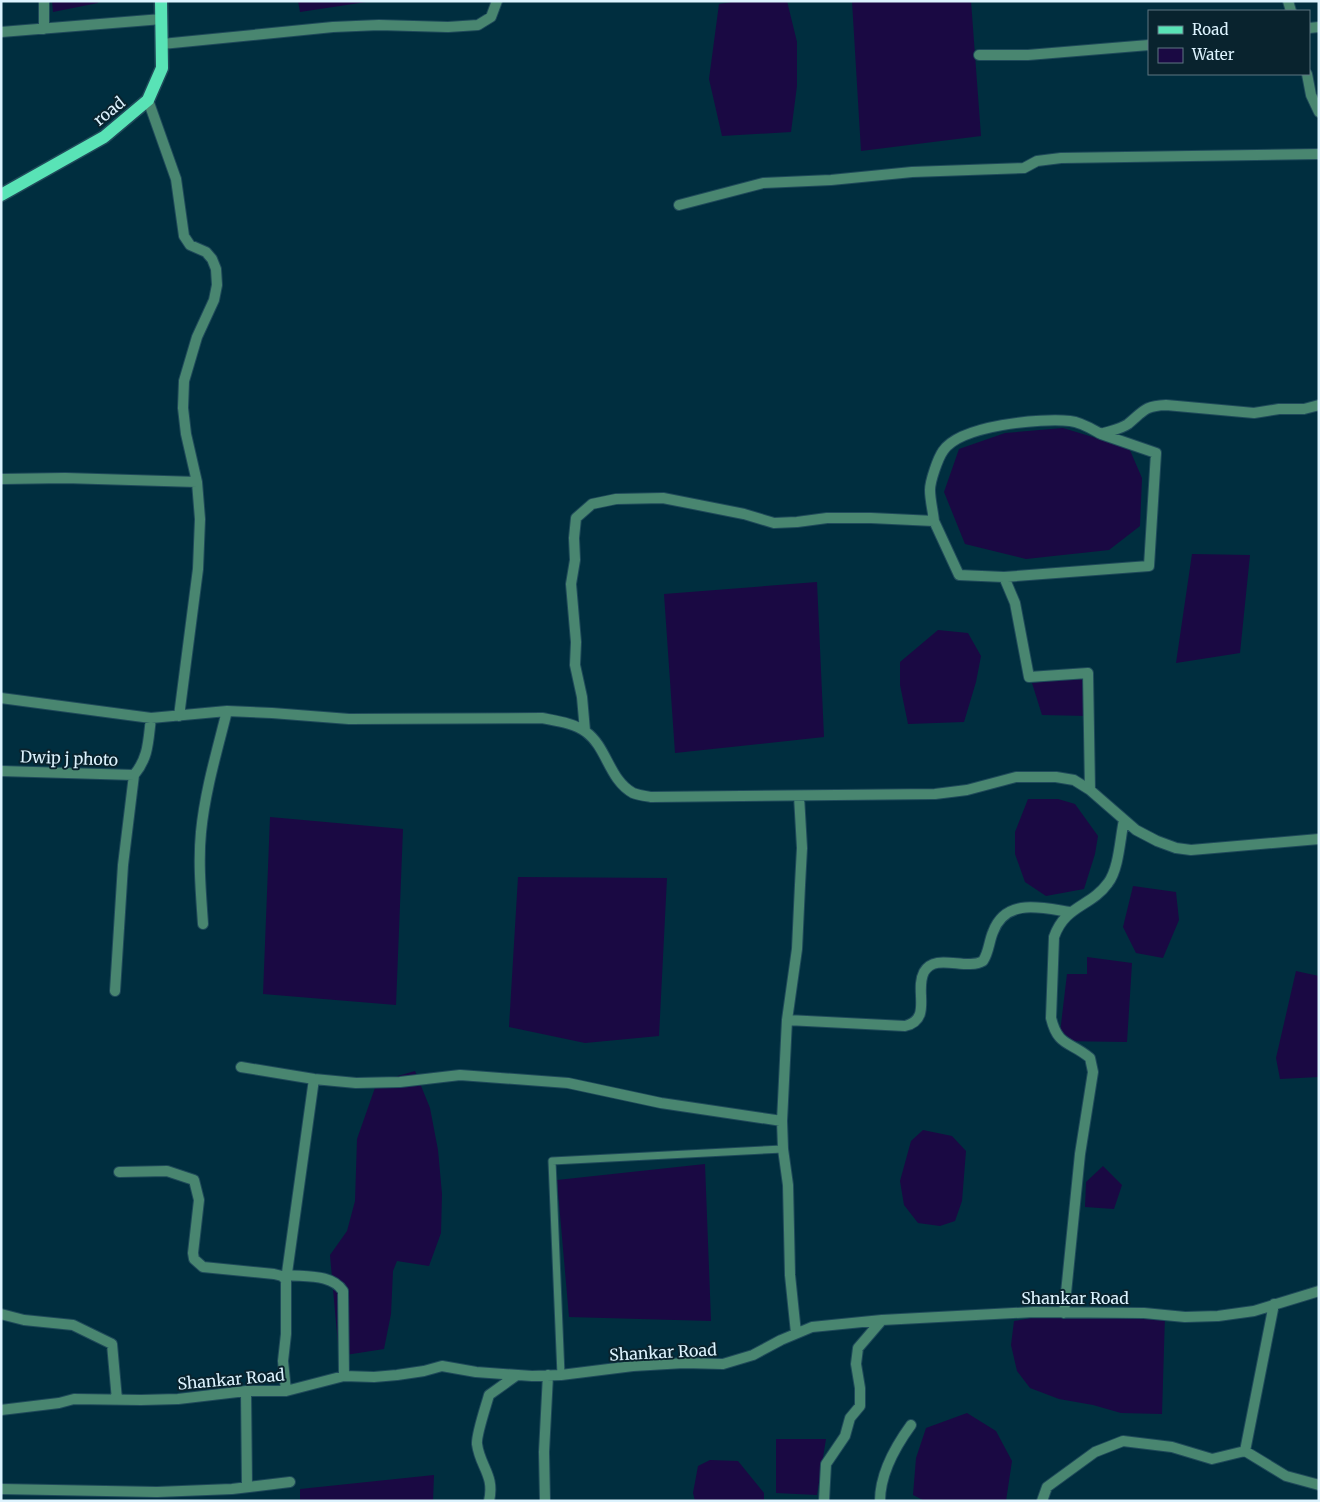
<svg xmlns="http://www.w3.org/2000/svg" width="1320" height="1502" font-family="Merriweather,serif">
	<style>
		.water { fill: #1a0943 }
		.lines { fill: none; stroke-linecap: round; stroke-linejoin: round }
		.lane-casing { stroke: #1f4a5a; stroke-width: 9 }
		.street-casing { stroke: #1f4a5a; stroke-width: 12 }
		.primary-casing { stroke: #1f4a5a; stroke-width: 15 }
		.lane { stroke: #498670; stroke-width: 7 }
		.street { stroke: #498670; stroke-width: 10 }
		.primary { stroke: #59e3b6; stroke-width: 12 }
		.labels { text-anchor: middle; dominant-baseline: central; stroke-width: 4; stroke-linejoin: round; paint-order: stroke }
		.street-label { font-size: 16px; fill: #ddf3fe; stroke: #09232e }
	</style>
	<rect width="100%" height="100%" fill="#002e3f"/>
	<path class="water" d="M52,1h46v2l-45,9z
		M298,1h75l-73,11z
		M738,1h49l10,41v44l-6,46 -69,4 -13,-57 10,-75z
		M852,1h119l10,135 -120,15z
		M1063,428l66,20 13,30 -2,48 -31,24 -83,9 -61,-15 -21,-52 15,-43 46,-16z
		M1192,554l58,1 -10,98 -64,10z
		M817,582l7,155 -149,16 -11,-159z
		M938,630l30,3 13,23 -5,26 -12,40 -56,2 -8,-39v-23z
		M1088,676v40l-46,-1 -10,-32z
		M1028,799h30l17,5 23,32 -3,18 -11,35 -38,7 -21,-14 -10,-28v-22z
		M270,817l133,12 -7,176 -133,-11z
		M518,877l149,1 -8,158 -74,7 -76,-16z
		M1133,886l43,6 3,28 -16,38 -27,-5 -13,-26z
		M1087,957l45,6 -5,79 -68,-1 8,-67h20z
		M1296,971l23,5v101l-39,2 -4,-21z
		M415,1071l15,37 8,42 4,44 -1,39 -12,33 -32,-5 -4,10 -2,43 -7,35 -45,7 -9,-101 17,-24 8,-30 2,-62 20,-57z
		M923,1130l29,6 14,15 -4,50 -7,20 -15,5 -22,-3 -14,-18 -4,-24 11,-40z
		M705,1164l6,157 -142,-4 -12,-137z
		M1103,1166l19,19 -8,24 -29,-2 1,-25z
		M1165,1315l-3,99 -41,-1 -28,-8 -34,-6 -29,-11 -13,-17 -6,-26 3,-24 23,-4z
		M967,1413l29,18 16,30 -6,40h-81l-12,-6 3,-37 10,-30z
		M776,1439h50l-9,56 -41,-2z
		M710,1460l28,1 26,32v8h-69l-2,-8 5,-27z
		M434,1475l-1,26h-133v-12z"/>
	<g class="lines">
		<g class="lane-casing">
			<path id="lane" d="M561,1375l-9,-214 231,-12"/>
		</g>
		<g class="street-casing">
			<path id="street" d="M44,1v28
				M1288,1l3,10
				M1309,28l10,-1
				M1,32l161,-13
				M162,44l171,-17 46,-2 69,2 30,-2 13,-8 6,-16
				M979,55h49l121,-10
				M1307,74l4,21 8,17
				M148,100l28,79 8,57 6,9 16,7 6,7 4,10 1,16 -3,15 -17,37 -13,44 -1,27 3,26 11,48 3,37 -2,50 -19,147
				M679,205l84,-22 68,-3 81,-8 112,-4 13,-7 24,-3 258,-4
				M1,479l64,-1 132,4
				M934,521l25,54 45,2 11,26 14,74 59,-4 2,117
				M1004,577l145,-11 7,-113 -55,-19
				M1,698l150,20 76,-7 45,2 77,6 193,-1c15,3 32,5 44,14 21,15 23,48 47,61 5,2 12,3 18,4l284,-3 32,-4 49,-13h40l18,3 16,10 46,40 21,11 19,7 15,2 128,-11
				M585,731l-3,-34 -7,-32 1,-23 -5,-58 4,-24 -1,-22 2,-20 16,-14 24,-5 47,-1 81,16 30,9 23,-1 30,-4h44l63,3c-1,-10 -4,-21 -4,-31 0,-9 8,-32 13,-39 17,-26 98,-33 127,-30 11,1 22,8 31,13 9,-3 20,-5 27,-10 16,-13 16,-18 38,-19l88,8 25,-4h25l15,-4
				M1,771l133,4c15,-18 14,-34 17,-57
				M203,924c-2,-30 -5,-61 -2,-92 4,-41 16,-81 26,-121
				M115,991l8,-126 11,-90
				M787,1020l118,6c28,-7 9,-35 19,-54 11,-20 42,-1 59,-11 6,-9 6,-20 10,-29 13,-35 50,-24 77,-20
				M241,1067l73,12 42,4 44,-1 60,-7 108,8 93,20 121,18
				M119,1172l48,-1 27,9 5,20 -6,53 1,6 9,8 71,7 8,2 4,4v54l-3,27 3,30
				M287,1275c20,2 45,-1 56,16l1,85
				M286,1280l28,-201
				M1064,1313l16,-159 13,-82 -3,-14c-20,-17 -32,-11 -39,-40l3,-81c11,-32 37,-30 54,-54 11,-14 12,-45 16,-63
				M1,1314l23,6 49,5 39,19 5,56
				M796,1333l-6,-58 -2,-90 -5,-36 -1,-28 5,-101 10,-71 3,-64 2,-37 -3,-52
				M246,1391l1,96
				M1,1410l58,-7 15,-4 67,1 37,-1 68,-8h40l58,-15 30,1 23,-2 27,-4 18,-5 34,6 56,4 29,-1 72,-9 51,-3 39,1 30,-9 28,-15 31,-13 70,-7 152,-8 110,1 41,4 33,-1 36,-5 65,-20
				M1245,1451l29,-147
				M1,1489l156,3 75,-3 58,-7
				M489,1501c6,-26 -9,-34 -12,-57 -1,-9 9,-38 12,-49l28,-20
				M545,1501l-1,-49 4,-77
				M824,1501l2,-37 19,-28 5,-18 10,-12v-18l-4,-24 2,-16 24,-28
				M880,1501c0,-28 15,-54 31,-76
				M1042,1501l5,-14 48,-35 28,-11 49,6 40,12 33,-8 41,25 33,9"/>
		</g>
		<g class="primary-casing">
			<path id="primary" d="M1,195l103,-58 44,-37 14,-32 -1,-67"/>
		</g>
		<use href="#lane" class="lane"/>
		<use href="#street" class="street"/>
		<use href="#primary" class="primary"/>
	</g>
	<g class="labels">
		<g class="street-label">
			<text transform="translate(109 111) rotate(-39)">road</text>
			<text transform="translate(69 758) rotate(2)">Dwip j photo</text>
			<text x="1075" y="1298">Shankar Road</text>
			<text transform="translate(663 1352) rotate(-3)">Shankar Road</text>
			<text transform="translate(231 1379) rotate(-5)">Shankar Road</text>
		</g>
	</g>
	<rect width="1320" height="1502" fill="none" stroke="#ddf3fe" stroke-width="5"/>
	<rect x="1148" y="10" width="162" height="65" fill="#09232e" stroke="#5e7681"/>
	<rect x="1158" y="26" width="25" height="8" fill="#59e3b6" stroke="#5e7681"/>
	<text x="1192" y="35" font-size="15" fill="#ddf3fe">Road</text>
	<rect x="1158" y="48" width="25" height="15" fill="#1a0943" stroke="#5e7681"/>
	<text x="1192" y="60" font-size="15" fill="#ddf3fe">Water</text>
</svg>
